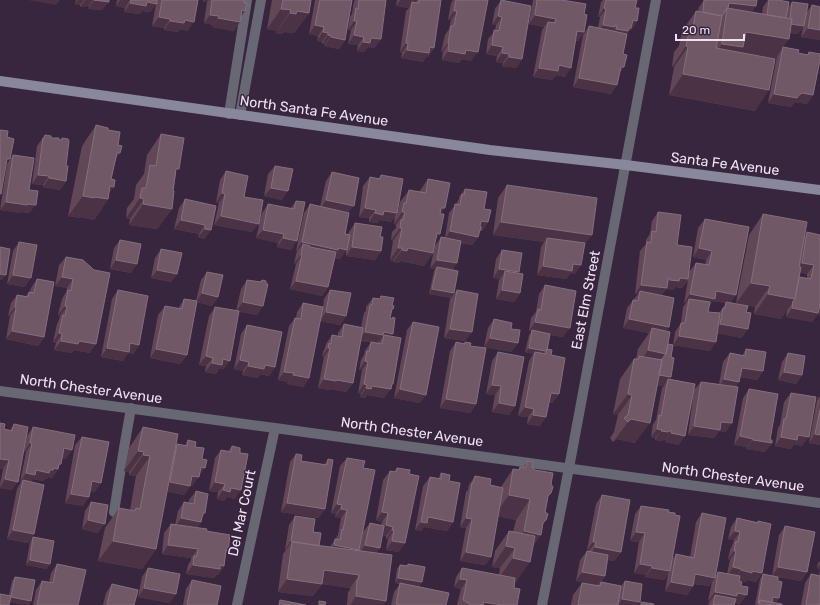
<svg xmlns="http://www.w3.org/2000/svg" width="820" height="605" font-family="Rubik,sans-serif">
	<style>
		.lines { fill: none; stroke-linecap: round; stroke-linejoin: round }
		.lane { stroke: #686774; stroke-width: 10 }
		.street { stroke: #686774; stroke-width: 10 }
		.secondary { stroke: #89879b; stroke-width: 10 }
		.wall { fill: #624856; fill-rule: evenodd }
		.shaded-wall { fill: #4b3345 }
		.building { fill: #715867; stroke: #856e7d }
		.labels { text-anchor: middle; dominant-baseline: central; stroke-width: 3; stroke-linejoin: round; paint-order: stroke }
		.street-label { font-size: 14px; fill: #efe3f3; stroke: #38263e }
	</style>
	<rect width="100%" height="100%" fill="#38263e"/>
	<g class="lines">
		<path class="lane" d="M229,114l18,-114
			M240,115l21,-115
			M114,512l10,-64 7,-40"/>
		<path class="street" d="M0,391l275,37 545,75
			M237,605l38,-177
			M542,605l27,-137 87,-468"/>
		<path class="secondary" d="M0,81l490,69 136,15 194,25"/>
	</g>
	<path class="wall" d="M76,0h33l-7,10 -14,-1 1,-3h-2l-1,1h-6v-2l-5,-1z
		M117,0h81l-10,31 -8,-2 -2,3 -14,-2v-2l-12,-2 4,-22 -6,8 -8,-1 -2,3 -16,-2 1,-4 -9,-2z
		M203,0h41v3l1,8 -4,5 -7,15 -22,-4 1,-2 -9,-2 3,-21h-4z
		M272,0h39l-2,13 -15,20 -10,-1 -2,2 -6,-1 1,-2 -10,-2z
		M315,0h37l-7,40 -6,9 -15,-3 1,-2h-3v-2l-5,-1 1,-5 -9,-2z
		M355,0h31l-5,39 -7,9 -6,-1 -4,5 -7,-1 1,-6 -10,-1 3,-14h-3l2,-13 2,-3 2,-13z
		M397,0h19l-2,3h1l2,-3h23l-6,48 -6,9h-2l-3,5 -22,-4 1,-5 -2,-1 6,-41 3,-3 -13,-2z
		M453,0h33l-15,61 -9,-2 -3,4 -17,-3 1,-8h-2l4,-17 4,-6 2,-9h-3l3,-17z
		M501,0l21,59 -6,9 -14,-2 1,-3 -7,-1 1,-6 -11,-2 2,-15 7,-8 1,-6h-4l3,-16z
		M533,0h29l22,14v18l-6,9h-2l-11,36 -9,-2 -4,5 -19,-3 9,-47 2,-3 -15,-3z
		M603,0h34l-2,8 2,13 -6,9h-1l-3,4 -4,20 1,13 -5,7 -8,20 -38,-7 10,-52 6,-9 9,2 2,-11h-2l3,-15z
		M704,0h53l-5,12 10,2 1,-7 5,-7h10l10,8 4,-6 14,11 6,-8 8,2v33l-19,-3 2,-10 -5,7 -8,-1 -15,26 -20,52 -86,-16 5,-28h-2l2,-15 5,-6 3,-15 14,-20h2l1,-4z
		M783,47l15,6 9,2 2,-3 4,43 -6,9 -12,-2 -4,5 -23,-4 9,-47z
		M96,125l19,36 -7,38 -14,21 -13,-3 -1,1 -12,-2 14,-70z
		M161,134l15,40 -3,17 -1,18 -15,20 -28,-4 1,-6 -4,-1 1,-10 7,-9 2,-14 8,-11 3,-19z
		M45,135l6,3 8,2h2l1,-2 4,28v15l-6,9 -17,-3v-2l-11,-1 5,-38z
		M13,155l16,35v23l-8,-1v1l-21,-3 7,-46z
		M275,166l7,34 -18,-4 4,-22z
		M226,171l26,61 -38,-7 5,-22 -3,-1 4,-22z
		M332,172l17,41 -4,21 3,1 1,-3 6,-9 25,14 1,14 -6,9 -29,-4v-6l-6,9 -5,-1 -7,29 -6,9 -32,-7 6,-25 -2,-1 3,-12h-1l8,-38 6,-9 10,3 6,-26z
		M381,175l16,38 1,-2 2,-9 9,-12 10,2 9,-13 13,35 -1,20 -5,7 -2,12 -9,13 -24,-5 -1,2 -6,-1v-1l-3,-1 3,-19 -2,-1 1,-8 4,-4v-3l-2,-1 1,-8 -4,6 -11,-2 -3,3 -8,-1v-4l-10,-1 4,-31 7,-9 8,2z
		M507,185l77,60 -9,29 -4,-1 -5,6 -29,-4 4,-28 3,-5 -51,-7 5,-37z
		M465,189l19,20 4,13 -6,9h-2l-1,2 -1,4 -6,8 -11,-2 -8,27 -2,28 -22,-4 5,-23 1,-2 -5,-1 5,-22 6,-9 4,1 4,-25 7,-9 3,-5v-2z
		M185,199l26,31 -7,9 -6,-2 1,-3 -25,-5 5,-21z
		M296,201l-5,49 -14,-3 1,-4 -22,-5 6,-25 6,-9 22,5z
		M658,212l19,33 11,32 1,-5 7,-9 9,2 1,-5 -13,-3 5,-29 7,-9 26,84 11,35 -25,-5 -7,18 -37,-6 -2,12v20l-1,2 9,66 -14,-3 1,-2h-3l-1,1 -7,-1v-2l-4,-1 2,-13 3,-4 6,-32 2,-2 -7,-1 -22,58 -18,-4 -4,3 -3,-4 4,-6 4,-17 -5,-1 7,-35 14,-20h2l2,-10 11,-16 -26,-5 4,-20 11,-14h-3l5,-43 6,-7v-4l4,-6 2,-13zM688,280l-4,23h2l-3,4 -2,16 -6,9 -2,13 -5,-1 -2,-13 3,-4 -8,-31 5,-7 7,1 2,-3 7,1zM713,301l13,2 -7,10 -11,-1 1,-6z
		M763,214l42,22 2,-4 13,3 -3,80 -5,7 -26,-5 1,-7 -6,9 -27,-5 1,-7 -19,-4 13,-68zM800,272l7,2v4l-8,-1z
		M120,240l11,33 -21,-4 4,-21z
		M19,242l6,45 -18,-3 6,-33z
		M161,249l16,25 -6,8 -20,-4 4,-20z
		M502,250l17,22 -1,1 2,20 -6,9 -18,-3 3,-19 1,-1 -7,-1 3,-19z
		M66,257l17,3 7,93 -16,-3 -2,3 -18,-3 2,-7 -3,-1 4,-18 2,-4 1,-4 -2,-1 4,-16 4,-7 1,-4 -12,-2 4,-21z
		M207,272l11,25 -6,9 -15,-4 -10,53 -7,9 -30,-6 8,-43 7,-9 13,3 6,-10 12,2 5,-21z
		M37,279l7,58 -6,9 -32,-7 4,-23h-2l3,-13 6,-8 9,1 3,-4h1l1,-4z
		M247,280l13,2 2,-2 -5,35 -21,-4 5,-22z
		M545,285l18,52 -13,-2 -3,15 4,5 8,39 -7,9 -3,-1 -9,24 -13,-2 1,-7 -10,-1 11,-55 4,-7 -8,-2 4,-17 3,-4h-3l2,-13 5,-6 3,-18z
		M118,290l21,55 -6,9 -5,-1 -5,8 -22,-4 11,-58z
		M330,290l16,26 -6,9 -20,-4 -11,57 -6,9 -16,-3 1,-2 -10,-2 11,-54 6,-8h1l1,-6 6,-9 20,4 1,-8z
		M457,290l8,51 -21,-3 6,-39z
		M381,296l10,17 -1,5 2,1 1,-2 -2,19v51l-7,11 -17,-3 -2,3 -5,-1 1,-3 -3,-1 4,-23h-3l2,-10 3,-5 1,-4 6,-9 -10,-1 -8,42 -7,9 -15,-3 -1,1 -12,-2 6,-31 -2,-1 1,-4 2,-4 1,-4 6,-9 6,1v-3l6,-9 17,3 3,-14 2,-2v-4l7,-9 6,1z
		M215,307l9,62h-5l-3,5 -11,-2 1,-6 -7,-1 10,-49z
		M494,319l17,10 7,14 -7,9 -27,-5 4,-19z
		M413,322l7,81 -26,-5 13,-68z
		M247,325l28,42 -6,9 -9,-2 -2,4 -16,-3 1,-4 -9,-2 7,-35z
		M456,342l8,2 1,-2 5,4 6,58 -6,9 -30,-5 10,-57z
		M746,349l17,22 -6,9 -17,-3 -4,10 -10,45 -7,-1 -5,7 -26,-3 6,-45 7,-8 18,2 4,-22 7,-9 12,3z
		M498,352l17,54 -6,9 -17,-3 3,-17 -9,-1 6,-33z
		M788,353l14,22 -6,9 -18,-4 4,-18z
		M749,389l23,54 -7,9 -19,-3 1,-2 -13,-2 9,-47z
		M791,393l11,53 -8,-2 -3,5 -16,-3 3,-18 2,-3 4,-23z
		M820,396v49l-11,-2 8,-43z
		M14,424l-2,66 -12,-2v-4l3,-15 1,-40 6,1z
		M33,427l33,32 -4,-1 -4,11 -6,9 -4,-1 -1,2h-2l-2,2 -11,-2 -1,3 3,52 -6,9 -21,-4 10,-50 4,-7h-1l6,-30h-2l3,-16z
		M143,427l33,19 1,-2 8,1 3,-5 7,7 4,29 -7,10h-2l-6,9 -17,-4 -11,58 -14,20 -44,-8 7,-33 14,-20 11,2 6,-34 -7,-1v-3l-5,-1 5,-23z
		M82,437l13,55 -4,-1 -8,15 -18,-3 10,-58z
		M232,446l8,7 -5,46 -8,-2 -3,4 -7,-2 1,-7 -9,-1 6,-33 6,-8 7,1z
		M296,454l5,7 23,4 4,-6 -3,50 -7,9 -37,-6 9,-50z
		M347,458l16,10 -4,82 -1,1h1l4,-19 7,-9 11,2 1,-3 -6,-2 7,-40 7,-9 4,1 3,-4 2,84 -13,-2 2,-11h-2v-3l-4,-1 -2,13 -4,5 10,48 -3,4h-36l1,-13 2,-2v-2l-28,-4 -9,12 -35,-4 5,-38 3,-4h-1l4,-25 6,-9 18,16 6,14 11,1 8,-12 3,-17 -6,-1 1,-3 -5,-1 9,-47z
		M527,461l5,6 16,31 -5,27 -27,57h-1l-1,6 3,17h-60l4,-16 -7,-2 2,-10 6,-9 37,7 1,-7 -8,-1 3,-16 14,-20 4,1 3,-12 -18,-4 -7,41 -6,8 -25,-4 6,-33 -6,-1 6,-35 2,-2 1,-5 6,-9 15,9 11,2 12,-18 5,1 2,-3 3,1z
		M441,473l8,8 4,41 -6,9 -23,-4 -3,4 -6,-1 8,-44 7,-9 8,2z
		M196,491l9,22 -3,5 -1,4 -4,6 9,3 22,20 -2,2 -2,13 -6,9h-2l-2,3 -28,-4 2,-9 3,-5v-2l-29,-4 2,-21 7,-9 4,1 3,-14 6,-9 5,1v-3z
		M602,495l19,57 -7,9 -6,-1 -3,16 -4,6 20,4 4,-5 13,24h-67l2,-10 9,-12 16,3v-1l-22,-4 4,-21 7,-9 2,1v-1l-2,-1 9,-46z
		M91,502l7,31 -16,-4 3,-18z
		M641,506l27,6 4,48 4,-6 14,3 6,-35 6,-9 13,64 3,-5 9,2 3,-14 -2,-1 2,-9 2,-4 2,-6 -6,-1 3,-12 6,-9 20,4 1,-1 4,52 -6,9 -9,-2 -1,2 -7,-2 2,6 -1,18 -5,-1 -1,2h-26l2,-4h-2l4,-19 -3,4 -15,-2 -1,2 -6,9 -22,-4 3,-17 -4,6 -19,-3 1,-2 -12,-2 5,-31 -9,-1 5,-27z
		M785,526l22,46 -6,9 -23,-4v4l1,17 -3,4h-3l-1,1 10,2h-27l5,-26 3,-5 9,2 7,-41z
		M33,537l14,32 -21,-4 4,-23z
		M820,561v44h-19l4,-22 6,-9 8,1 1,-6 -3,-1 1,-5z
		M57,564l21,41h-45l3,-15 6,-9 7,1 2,-9z
		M408,564l14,18 -3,5 27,18h-55l3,-13 6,-8 -5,-1 2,-14 3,-4 7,1z
		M148,568l22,35 -32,-6 4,-20z
		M15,577l20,3 -25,22 -1,-7 3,-14z
		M192,580l25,25h-34l3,-16z
		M112,584l22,21h-31l3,-12z"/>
	<path class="shaded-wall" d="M28,0h32l-4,5z
		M78,0h6l-4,5 -5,-1z
		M85,0h8l-4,6h-2l-1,1h-6z
		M94,0l15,2 -7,8 -14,-1z
		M120,0h10l-5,8 -9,-2z
		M204,0h5l-2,2h-4z
		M400,0h16l-4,6v-4l-3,6 -13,-2z
		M147,2l10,2 -7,8 -8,-1 -2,3 -16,-2 6,-9z
		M729,3l27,3 -6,9 -23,-3z
		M604,8l2,1 -6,8h-2z
		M281,9l10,1 -14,21 -10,-2z
		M242,10l3,1 -6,8z
		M297,11l12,2 -15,20 -10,-1 -2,2 -6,-1 14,-20z
		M454,11h3l-6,9h-3z
		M210,15l9,1 -6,9 -9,-2z
		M535,15l21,4 -7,8 -1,-5 -4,5 -15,-3z
		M498,16l4,1 -6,8h-4z
		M159,17l11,2 -6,9 -12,-2z
		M218,18l22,4 -6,9 -22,-4z
		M185,20l9,2 -6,9 -8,-2 -2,3 -14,-2 6,-9z
		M633,20l4,1 -12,16 -15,1 6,-9z
		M354,21h3l-6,9h-3z
		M789,23l15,3 -6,8 -16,-2z
		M315,25l9,2 -6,9 -9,-2z
		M603,25h12l2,1 -6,9 -14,-2z
		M808,28l12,2v10l-19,-3z
		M577,31l7,1 -6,9 -7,-1z
		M323,32l5,1 -6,9 -5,-1z
		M746,32l43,7 -14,20 -68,5 15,-20z
		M328,35l3,1 -6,8h-3z
		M354,35l10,2 -6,8 -10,-1z
		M331,37l14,3 -6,9 -15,-3z
		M371,38l10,1 -7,9 -6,-1 -4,5 -7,-1 6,-9z
		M406,43l2,1 -6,9 -2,-1z
		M448,43h1l-6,9h-2z
		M492,45l11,2 -6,9 -11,-2z
		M686,46l2,1 -14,20h-2z
		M430,47l4,1 -6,9h-2l-3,5 -22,-4 6,-8z
		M466,50l12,2 -7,9 -9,-2 -3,4 -17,-3 6,-9z
		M502,53l7,1 -6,9 -7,-1z
		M509,57l13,2 -6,9 -14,-2z
		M559,65l12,3 -6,9 -9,-2 -4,5 -19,-3 6,-9z
		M621,67h3l-6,9z
		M683,74l86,16 -14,21 -86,-16z
		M579,78l38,7 -6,9 -38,-7z
		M802,93l11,2 -6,9 -12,-2 -4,5 -23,-4 6,-9 24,2z
		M117,153h3l-14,21z
		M38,175l11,1 -6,9 -11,-1z
		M49,178l17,3 -6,9 -17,-3z
		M110,186l4,1 -9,12h3l-14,21 -13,-3 -1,1 -12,-2 15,-20 11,1z
		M271,188l17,3 -6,9 -18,-4z
		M222,193l3,1 -6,9 -3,-1z
		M140,198l4,1 -14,20 -4,-1z
		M326,200l28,6 -7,8 -27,-5z
		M6,202l21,2 9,1 -7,8 -8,-1v1l-21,-3z
		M143,204l29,5 -15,20 -28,-4z
		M365,208l11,2 -7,8 -10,-1z
		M441,208h4l-9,13z
		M384,211l13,2 -6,9 -11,-2 -3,3 -8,-1 6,-9z
		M402,212h3l-9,13 -2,-1z
		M221,216l38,8 -7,8 -38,-7z
		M181,220l24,5 -6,9 -25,-5z
		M481,221l7,1 -6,9h-2l-4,5 2,1 -6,8 -28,-5 6,-9z
		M501,222l91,13 -9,12 -36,-9 -3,4 -51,-7z
		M400,228h2l-9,13 -2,-1z
		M205,229l6,1 -7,9 -6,-2z
		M263,230l21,4 -6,9 -22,-5z
		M437,233l3,1 -8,12z
		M283,238l14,3 -6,9 -14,-3z
		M302,242l37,6 8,2 -7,9 -7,-2 -30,-13 -6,7h-1z
		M352,247l29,4 -6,9 -29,-4z
		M398,248h4l-9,13 -3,-1z
		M408,248l25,5 -9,13 -24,-5 -1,2 -6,-1 9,-12z
		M699,248l13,3 -6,9 -13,-3z
		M301,255h1l-6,9 -2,-1z
		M116,260l21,4 -6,9 -21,-4z
		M437,260l20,3 -6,9 -14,-5 -2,2 -5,-1z
		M802,263l12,2 -7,9 -11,-3z
		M573,264l8,1 -6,9 -4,-1 -5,6 -29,-4 6,-9z
		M499,269l20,3 -7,8 -7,-9 -5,8 -7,-1z
		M157,270l20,4 -6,8 -20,-4z
		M0,274l6,1 -4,5h-2z
		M13,275l18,3 -6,9 -18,-3z
		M62,277l11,2 -6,9 -12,-2z
		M680,278l8,1 -6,9 -7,-1 -2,3 -7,-1 -6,8 -20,-6 -2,3h-3l6,-9 24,3 5,-8z
		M296,281l32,6 -6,9 -32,-7z
		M751,283l19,3 -15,21 -19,-4z
		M432,289l22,4 -3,5 -22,-4z
		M502,290l18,3 -6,9 -18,-3z
		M716,291l20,4 -6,9 -17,-3 -4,6 -20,-8 -3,4h-2l6,-9z
		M202,293l16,4 -6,9 -16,-4z
		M768,294l27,5 -14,20 -27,-5z
		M243,302l20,4 -6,9 -21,-4z
		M820,305v10h-3l-5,7 -26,-5 6,-9z
		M65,306l2,1 -7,9 -2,-1z
		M15,307l1,1 -6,8h-2z
		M326,312l20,4 -6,9 -20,-4z
		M629,319l40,8 -6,9 -11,-8 -3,5 -26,-5z
		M535,322l35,6 -7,9 -34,-6z
		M720,324l28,5 -6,9 -28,-5z
		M450,329l22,3 -7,9 -21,-3z
		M12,331l32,6 -6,9 -32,-7z
		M365,332h19l9,2 -7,8 -2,-7 -4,6h-1l-2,2 -18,-3z
		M59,333l3,1 -6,9 -3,-1z
		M679,336l37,6 -6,9 -37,-6z
		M490,338l28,5 -7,9 -27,-5z
		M61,341h18l17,3 -6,9 -16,-3 -2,3 -18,-3z
		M130,343l9,2 -6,9 -5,-1 -5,8 -22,-4 6,-9z
		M328,348h2l-6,9 -2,-1z
		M529,348l16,3 -3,5 -7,-4 -2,2 -8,-2z
		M156,349l31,6 -7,9 -30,-6z
		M648,350l18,4 -15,20 -17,-3z
		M206,356l7,2 -7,8 -7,-1z
		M223,359l7,2 -6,8h-5l-3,5 -11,-2 7,-9z
		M240,360l9,2 -6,9 -9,-2z
		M365,361l3,1 -6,8h-3z
		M265,365l10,2 -6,9 -9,-2 -2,4 -16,-3 6,-9z
		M742,368l21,3 -6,9 -21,-4z
		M284,372l10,1 -6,9 -10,-2z
		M784,372l18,3 -6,9 -18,-4z
		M293,375l16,3 -6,9 -16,-3z
		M658,375l13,2 -3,5v-3l-4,7 -12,-2z
		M324,379l13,1 16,3 -7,9 -15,-3 -1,1 -12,-2z
		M724,379l15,3 -6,9 -15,-3z
		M364,384l3,1 -6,9 -3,-1z
		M392,384h1l-4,5h2l-7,9 -17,-3 -2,3 -5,-1 6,-9 6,-2z
		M492,385l9,1 -6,9 -9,-1z
		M400,389l26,6 -6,8 -26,-5z
		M551,393l8,1 -7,9 -8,-2z
		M628,394l4,1 -14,20 -5,-1z
		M446,399l30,5 -6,9 -30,-5z
		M499,403l16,3 -6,9 -17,-3z
		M525,407l9,2 -6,8 -10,-1z
		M533,415l13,2 -6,9 -13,-2z
		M631,419l19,4 -15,20 -18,-4 -4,3 15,-20z
		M721,422l11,1 -6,9 -7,-1 -5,7 -26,-3 6,-9z
		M657,429l5,1 -7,8 -4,-1z
		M661,431h11l-6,9h-3l-1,1 -7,-1z
		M671,433l14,3 -6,9 -14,-3z
		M815,434l5,1v10l-11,-2z
		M798,435l11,2 -7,9 -8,-2 -3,5 -16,-3 6,-9z
		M740,436l13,3 -6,8 -13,-2z
		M753,440l19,3 -7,9 -19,-3z
		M30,443h2l-6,9h-2z
		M64,448l8,2 -6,9 -9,-2z
		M138,451l6,1 -15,20 -5,-1z
		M143,455l7,1 -14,20 -7,-1z
		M0,459l9,1 -6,9h-3z
		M59,464h2l-4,5h1l-6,9 -4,-1 -1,2h-2l-2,2 -11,-2 -3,5 -6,-4 -2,2h-1l6,-9z
		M201,467l4,1 -6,8z
		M192,476l7,1 -7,9 -6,-1z
		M5,479l13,3 -6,8 -12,-2v-1z
		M92,481l9,2 -6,9 -9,-2z
		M170,482l20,4 -6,9 -21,-4z
		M215,482l10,2 -7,8 -9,-1z
		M231,488l10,2 -6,9 -8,-2 -3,4 -7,-2 6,-9z
		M71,494l18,3 -6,9 -18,-3z
		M509,495l21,4 -14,21 -22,-4z
		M287,503l38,6 -7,9 -37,-6z
		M337,504l5,1 -6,9 -5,-1z
		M341,509l6,1 -6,8 -6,-1z
		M382,512l6,1 -6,9 -6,-2z
		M203,513h2l-6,9h2l-6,9 -20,-4 6,-9z
		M428,517l25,5 -6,9 -23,-4 -3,4 -6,-1 6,-8z
		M466,518l6,1 -6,9 -6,-1z
		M88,520l17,4 -7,9 -16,-4z
		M546,520l-9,14 4,1 -14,20 -12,-7 -15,20 -8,-1 14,-21 7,2 11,-17 19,-8z
		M386,525l7,2 -7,9 -7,-2z
		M13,530l21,4 -6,9 -21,-4z
		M392,530h2l-6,9h-2z
		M735,531l5,1 -6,8 -6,-1z
		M636,532l9,1 -6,9 -9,-1z
		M113,541l43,8 -14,20 -44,-8z
		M291,541l28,5 -27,-4 -6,8h-1z
		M392,541l13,2 -6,9 -13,-2z
		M593,542h3l-7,9 -2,-1z
		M168,545l30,4 -7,9 -29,-4z
		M334,545l25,5 -6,8 -25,-5z
		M365,545l15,3 -7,9 -14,-3z
		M595,547l26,5 -7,9 -25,-5z
		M734,551h2l-6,9 -2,-1z
		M466,552l25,5 -6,8 -25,-4z
		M513,558l17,4 -14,20 -18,-3z
		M30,560l20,4 -3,5 -21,-4z
		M640,564l12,2 -6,9 -12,-2z
		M820,564v5l-3,-1z
		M193,565h27l4,1 -6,9h-2l-2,3 -28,-4z
		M733,567l8,2 -6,9 -8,-2z
		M778,567l29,5 -6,9 -29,-5z
		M652,568l18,3 -6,9 -19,-3z
		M324,570l35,5 -9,13 -35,-5z
		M741,570l11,1 10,2 -6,9 -9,-2 -1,2 -11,-3z
		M582,572l23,4 -7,9 -22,-4z
		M695,574l20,4 -6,8 -20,-3z
		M398,578l24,4 -3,5 -24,-4z
		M287,579l35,5 -9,12 -35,-4z
		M460,579l7,1 -6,9 -7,-2z
		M671,582l22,4 -6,9 -22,-4z
		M144,588l32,6 -6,9 -32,-6z
		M715,592l22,1 10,2 -7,9 -8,-2 -17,-7 -5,6h-2z
		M356,596l30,5 -3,4h-33z
		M11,597l20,4 -2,4h-5l-16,-3z
		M773,597l6,1 -3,4h-6z
		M622,599l18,3 -2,3h-20z
		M484,602l18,3h-21z"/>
	<path class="building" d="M94,0h15v2z
		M131,0h26v4l-10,-2 -1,4 -16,-3z
		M162,0h36l-4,22 -9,-2 -1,3 -14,-2v-2l-11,-2z
		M212,0h32v3h3l-2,8 -3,-1 -2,12 -22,-4 1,-2 -9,-1z
		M283,0h28l-2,13 -12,-2 -1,3 -6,-1 1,-3 -10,-1z
		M320,0h32l-7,40 -14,-3v-1l-3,-1v-2l-5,-1 1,-5 -9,-2z
		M359,0h27l-5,39 -10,-1 -1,5 -7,-1 1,-5 -10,-2 3,-14h-3l2,-13 2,1z
		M419,0h22l-7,48 -4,-1 -1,6 -22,-3 1,-6 -2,-1 6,-41 7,1z
		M456,0h32l-10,52 -12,-2 -1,4 -17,-3 1,-8h-1l3,-17h3l3,-15h-3z
		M501,0l30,6 -9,53 -13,-2v-3l-7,-1 1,-6 -11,-2 2,-15 5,1 3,-14 -4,-1z
		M537,0h25l24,4 -2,10 3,1 -3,17 -7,-1 -6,37 -12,-3 -1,6 -19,-3 9,-46 7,1 1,-4 -21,-4z
		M606,0h31l-2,8h4l-2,13 -4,-1 -2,8h-2l-1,3 -12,-2 1,-3 -2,-1v2l-12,-2 3,-16 -2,-1z
		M704,0h53l-1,6 -27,-3 -1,5h-1l-5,8 -19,-4z
		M769,0h9l11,2 -3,16 -19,-3z
		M792,2l16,2 -4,22 -13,-2 1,-5 -2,-1z
		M812,5l8,2v23l-12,-2z
		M727,8l65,11 -3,20 -43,-7 -3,15 -21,-3z
		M696,11l26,5 -6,32 59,11 -6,31 -86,-16 5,-27 -2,-1 3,-14 3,1z
		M589,26l38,8 -4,20 4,1 -3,12h-3l-4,18 -38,-7z
		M783,47l16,3 -1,3 10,2 1,-3 11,2v6l-7,35 -11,-2 -4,3 -1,2 -23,-4z
		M96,125l12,3v2l12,2 -2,13 4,1 -2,7h-3l-6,26 4,1 -1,7 -4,-1 -2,13 -14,-2v1l-11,-2z
		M0,130l8,1 -1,6 7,2 -4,20h-3l-6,35h-1z
		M161,134l23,4 -5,31h-3l-3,22h1l-2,18 -29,-5 1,-5 -4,-1 2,-10h4l4,-23 6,1z
		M45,135l6,1v2h8v2h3v-2l6,1 1,2 -3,25h2l-2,15 -17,-3v-2l-11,-1 5,-37h1z
		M13,155l21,3 -5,32 9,1 -2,14 -9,-1v1l-21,-3z
		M275,166l18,3 -5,22 -17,-3z
		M226,171l22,5 -4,21 19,3 -4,24 -38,-8 4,-22 -3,-1z
		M332,172l27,6 -5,28 -28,-6z
		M381,175l22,4 -6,34 -13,-2 -1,4 -8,-2 1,-3 -11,-2 5,-31 10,2z
		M428,179l22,4 -5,25h-4l-1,6h4l-4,20 -3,-1 -4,20 -25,-5 -1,3 -5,-1v-2h-4l4,-20h-2l1,-8h2l2,-8h-3l2,-9h2l3,-13 17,3z
		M507,185l90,13 -5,37 -91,-13z
		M465,189l22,3 -3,17 7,1 -3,12 -7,-1 -1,5 1,1v3h-1l-2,7 -28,-6 5,-27 5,1 2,-11 2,1z
		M185,199l31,7 -5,24 -6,-1v-4l-24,-5z
		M296,201l9,1 -8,39 -14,-3 1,-4 -21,-4 5,-26 26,5z
		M310,204l39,9 -4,21 5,1 -3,15 -8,-2 -1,2 -36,-8z
		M658,212l23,3 -4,30 15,2 -4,32 -8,-1 -1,3 -9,-1v-2h-2l-1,10 -26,-3 6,-43 4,1 1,-12 4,1z
		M763,214l44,8 -8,45h2l-6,32 -27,-5 2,-8 -19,-3z
		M705,219l44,8 -13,68 -20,-4 -1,8 -25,-5 6,-31 13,2 3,-14 -13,-3z
		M355,223l27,4 -2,10h3l-2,14 -29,-4z
		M807,232l13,3v70l-2,8 -26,-5 1,-7 2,-2 4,-22 12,2 3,-14 -12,-2z
		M441,237l20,4 -4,22 -20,-3z
		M547,238l38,5 -4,22 -8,-1 -1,7 -29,-5z
		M120,240l21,4 -4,20 -21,-4z
		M19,242l18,3 -6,33 -18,-3z
		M303,244l7,2v1l26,5 -8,35 -32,-6 6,-26h-1z
		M0,247l10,2 -4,26 -6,-1z
		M161,249l21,4 -5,21 -20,-4z
		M502,250l20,3 -3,19 -20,-3z
		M66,257l17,3 11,10 16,3 -14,71 -17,-3 -1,3 -17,-3 1,-7 -3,-1 4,-18 2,1 2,-9 -2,-1 3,-16 3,1 2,-12 -11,-2z
		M437,267l21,4 -4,22 -22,-4z
		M505,271l18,3 -3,19 -18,-3z
		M207,272l16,3 -5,22 -16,-4z
		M37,279l17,3 -10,55 -32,-6 4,-23 -1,-1 2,-12 11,2 1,-5 5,1z
		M247,280l14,2 1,-2 4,1v3h2l-5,22 -20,-4z
		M545,285l31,6 -6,37 -35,-6 3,-13 3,1z
		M118,290l30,6 -9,49 -9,-2 -1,9 -22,-4z
		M330,290l21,3 -5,23 -20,-4z
		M457,290l21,4 -6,38 -22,-3z
		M640,291l34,7 -5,29 -40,-8 4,-19 5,1z
		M381,296l13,2 -2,7 2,1 -1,3h-1l-2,9 2,1 1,-2 2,1 -2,16 -9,-2 -1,3 -18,-3 5,-27h2l1,-7 7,1z
		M184,299l13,2 -10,54 -31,-6 9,-43 17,3z
		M689,299l21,3 -2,10 12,1 -4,29 -37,-6 2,-13h4z
		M726,302l22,4 -2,6 5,1 -3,16 -28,-5 3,-16h2z
		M303,303l20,4 -14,71 -16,-3 1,-2 -10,-1 11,-54 6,1z
		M215,307l24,4 -9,50 -7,-2 -1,6 -10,-2 1,-5 -7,-2z
		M494,319l18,4 -1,6 9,1 -2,13 -28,-5z
		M413,322l26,5 -13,68 -26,-6z
		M344,324l19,4 -10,55 -16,-3 -1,1 -12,-2 6,-31h-2l1,-5 2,1 1,-9 10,2z
		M247,325l35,7 -7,35 -10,-2 -1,4 -16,-3 1,-4 -9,-2z
		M652,328l18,4 -4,22 -18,-4z
		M532,330l18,4 -3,16 -2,1 -16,-3z
		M384,335l17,3 -8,46h-1l-1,5 -19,-3 -1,3 -5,-1 1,-3 -3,-1 4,-22 -3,-1 2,-10 2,1 2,-10 11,2z
		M456,342l9,2v-2l6,1 -1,3 16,2 -10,56 -30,-5z
		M668,344l5,1 -2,12 3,1 -3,19 -12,-2 3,-15h-1l5,-6z
		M547,349l5,1 -1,5 14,3 -6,36 -8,-1 -5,24 -13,-2 1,-6 -9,-2 10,-55 11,2z
		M746,349l20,3 -3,19 -21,-3 -3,14 -15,-3 6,-26 15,3z
		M498,352l26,5 -9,49 -16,-3 2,-17 -9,-1z
		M788,353l17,3 -3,19 -18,-3z
		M639,356l23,4 -12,63 -19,-4 -3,3 -4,-4 4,-3 4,-20 -4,-1 6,-35h5z
		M668,379l27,5 -10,52 -14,-3 1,-2h-3l-1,1 -7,-1 1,-1 -5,-1 2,-14 2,1z
		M701,382l37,5 -6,36 -11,-1 -1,8 -26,-4z
		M749,389l29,5 -8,46h2v3l-19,-3v-1l-13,-3z
		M791,393l25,4 -7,40 -11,-2 -1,5 -16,-3 3,-18h2z
		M820,410v25l-5,-1z
		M0,423l5,1 -1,5 8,2 2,-7 14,3 -10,55 -13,-3 4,-19 -9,-1z
		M33,427l42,8 -3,15 -8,-2 -3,16h-2l-1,5 -4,-1 -1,2h-3l-1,3 -13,-3 -1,5 -9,-2 6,-30h-2z
		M143,427l35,7 -22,115 -43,-8 6,-33 16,3 1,-3 4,1 10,-53 -7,-1 1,-3 -6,-1z
		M82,437l27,5 -8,41 -9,-2 -3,16 -18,-3z
		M188,440l8,2 -1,5 9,1 -2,11 5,1 -2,8 -4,-1 -2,10 -7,-1 -2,10 -20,-4 7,-38 10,2z
		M232,446l8,2v5l8,1 -7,36 -10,-2 -1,4 -7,-2 2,-6 -10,-2 6,-32 10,2z
		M296,454l6,1 -1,6 26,4 1,-6 5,1 -8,49 -38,-6z
		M347,458l18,3 -2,7 12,2 -16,80 -25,-5 1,-6 5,1 2,-11 1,1 4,-20 -6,-1 1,-4 -5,-1z
		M527,461l6,1 -1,5 3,3 18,3 -2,11 2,3 -2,6 -3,3 -3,16 3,2 -2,6 -3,3 -2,12 -17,-4 6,-32 -21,-4 4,-26 6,1 1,-3 3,1 3,-1z
		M397,468l13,2 -1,4 10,2 -14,67 -13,-2 2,-11h-2l1,-3 -7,-2 2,-12 -6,-1 8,-41 6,1z
		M441,473l9,2 -1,6 11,2 -7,39 -25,-5 -1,6 -6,-1 9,-45 11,2z
		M475,476l16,3 -1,6 13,3 -12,69 -25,-5 6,-33 -6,-1 6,-35h1z
		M23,480l21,5 -10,49 -21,-4z
		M196,491l12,3 -3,19h-2l-2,9 -20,-4 3,-16 10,2z
		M602,495l28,5 -9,52 -26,-5 1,-5h-3z
		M91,502l17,3 -3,19 -17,-4z
		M641,506l28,4 -1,2 7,1v2l5,1 -10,55 -18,-3v-2l-12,-2 5,-31 -9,-1z
		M702,513l24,5 -11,60 -20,-4 -2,12 -22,-4 5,-28 18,4z
		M295,516l20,3 -2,13 8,1 -2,13 -28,-5z
		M737,518l21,5v-2l13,3 -9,49 -10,-2v2l-11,-3v-1l-8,-2 3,-16h-2l2,-10 2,1 2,-10 -5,-1z
		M370,523l14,3 -4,22 -15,-3z
		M171,524l36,5 -1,2 24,4 -2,16 -2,-1 -2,16 -4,-1v4l-27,-4 1,-9h3l1,-7 -30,-4z
		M785,526l30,6 -8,40 -29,-5z
		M509,531l26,5 -5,26 -17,-4 2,-10 -9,-2z
		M33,537l21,4 -4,23 -20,-4z
		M292,542l100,13 -6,46 -30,-5 1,-16h1l1,-5 -35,-5 -2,14 -35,-5z
		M587,551l21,4 -3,21 -23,-4z
		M57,564l29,6 -8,35h-41l5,-24 11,2z
		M408,564l17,3 -3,15 -24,-4 2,-13 8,1z
		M148,568l32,6 -4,20 -32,-6z
		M462,568l53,10 -1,10 6,1 -3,16h-15l-18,-3 -1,3h-13v-1l-7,-4 4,-20 -7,-1z
		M718,572l22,4 -1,5 3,1 -1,4 7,1 -1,8 -10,-2v3l-22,-4z
		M763,574l15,3v4l4,1 -3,16 -6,-1 -1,6 -12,-3 -2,3z
		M811,574l9,2v29h-14z
		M15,577l20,3 -4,21 -20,-4z
		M192,580l29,6 -4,19h-30z
		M625,581l17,3 -2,18 -18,-3z
		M601,582l20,4 -3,19h-40l4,-22 18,3z
		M400,583l49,10 -3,12h-47l-3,-1z
		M112,584l26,6 -4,15h-27z
		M0,594l11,2 -2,9h-9z
		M715,595l21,4 -2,6h-21z
		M280,600l26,5h-27z
		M760,600l22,4v1h-23z
		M319,601l7,1 -1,3h-6z
		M641,602l13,2v1h-13z"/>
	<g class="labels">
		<g class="street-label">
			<text transform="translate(314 111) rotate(8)">North Santa Fe Avenue</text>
			<text transform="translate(725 164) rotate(7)">Santa Fe Avenue</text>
			<text transform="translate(586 300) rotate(-79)">East Elm Street</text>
			<text transform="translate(91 389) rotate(8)">North Chester Avenue</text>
			<text transform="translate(412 432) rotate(8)">North Chester Avenue</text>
			<text transform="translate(733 477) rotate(8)">North Chester Avenue</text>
			<text transform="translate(242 513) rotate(-78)">Del Mar Court</text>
		</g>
	</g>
	<path d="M676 34v6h68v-6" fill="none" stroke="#efe3f3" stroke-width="2"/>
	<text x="682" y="34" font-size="12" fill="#efe3f3" stroke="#38263e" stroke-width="3" paint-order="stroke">20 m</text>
</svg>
